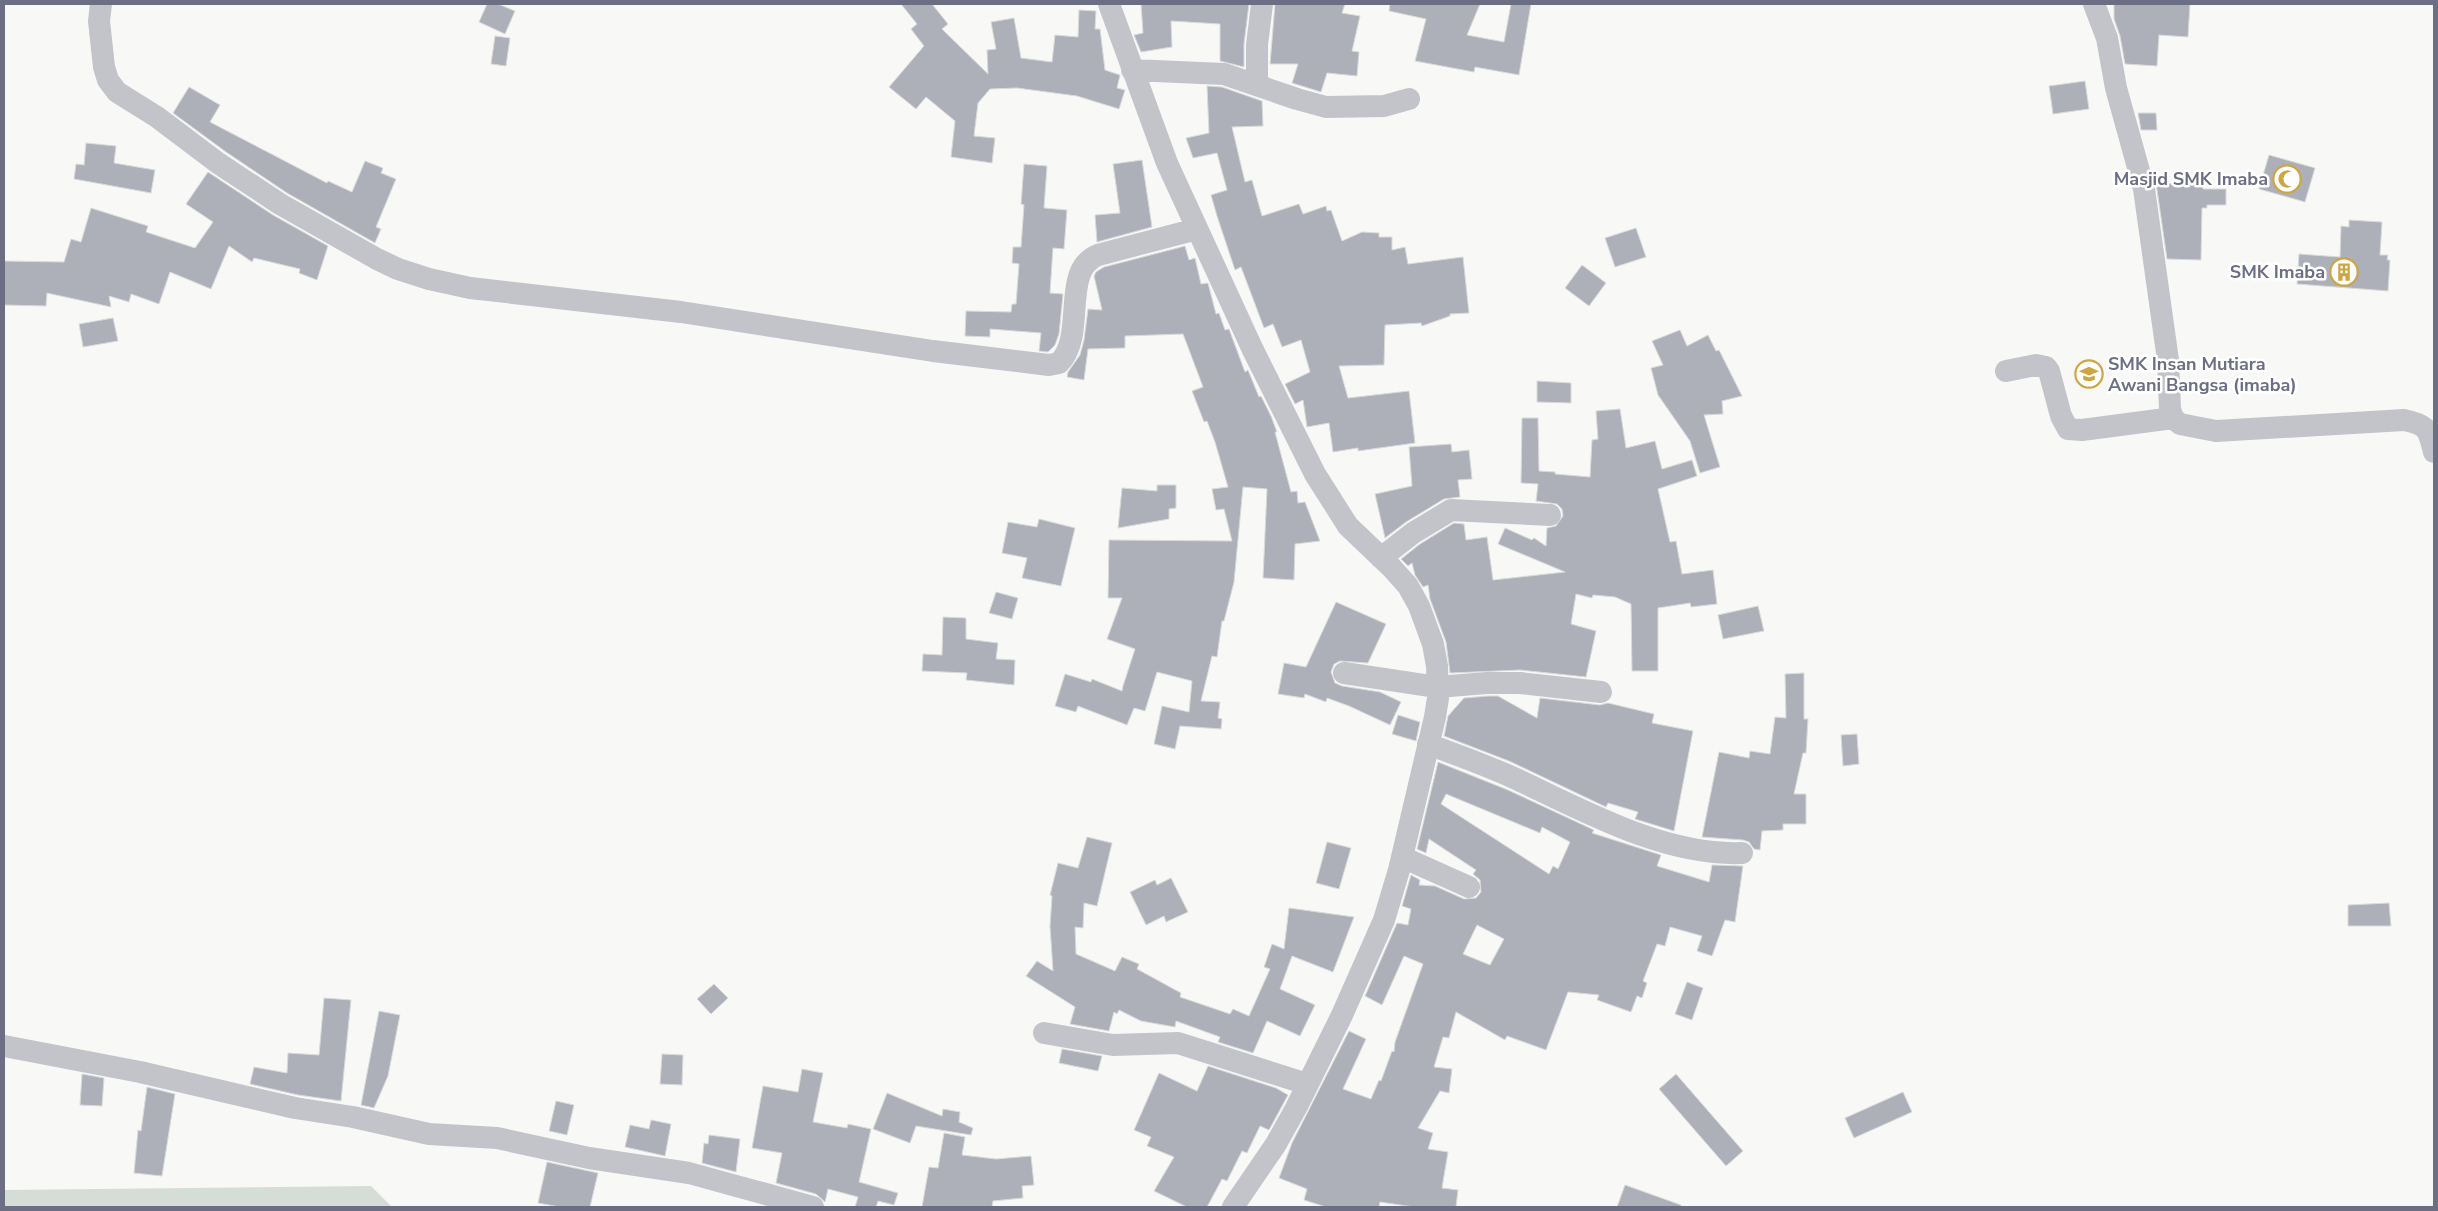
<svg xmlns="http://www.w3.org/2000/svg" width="2438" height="1211" font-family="'Nunito Sans',sans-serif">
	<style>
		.green { fill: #d6ddd7 }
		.building { fill: #aeb0b9; stroke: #dadbd9; fill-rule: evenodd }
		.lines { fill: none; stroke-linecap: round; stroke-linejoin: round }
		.street { stroke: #c3c4ca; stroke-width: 22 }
		.labels { text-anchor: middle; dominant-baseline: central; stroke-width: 5; stroke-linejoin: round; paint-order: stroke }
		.poi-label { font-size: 18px; font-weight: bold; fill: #6c6e84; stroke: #fff; text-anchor: end }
	</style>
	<rect width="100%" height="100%" fill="#f8f9f7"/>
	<path class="green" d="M371,1186l21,21h-388v-17z"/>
	<path class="building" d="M487,4h11l17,7 -10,23 -26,-12z
		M901,4h31l16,20 -6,5 46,45 -1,-24 9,-1 -5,-27 23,-4 7,40 31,4 3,-27 23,2 1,-27 17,1 -1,18h5l5,41 15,5 -3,13 8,2 -6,19 -42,-13 -60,-8 -27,1 -12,14 -4,33 21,2 -3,25 -41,-6 4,-36 -29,-24 -10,12 -27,-22 35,-41 -13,-17 6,-5z
		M1141,4h108l-5,40v23l-24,-6v-37l-49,-3 1,26 -31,5 -7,-17 9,-2z
		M1275,4h70l-3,9 18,3 -8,35 7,1 -2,24 -30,-3 -6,19 -29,-9 6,-19h-28z
		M1390,4h90l-13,31 37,7 7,-38h20l-12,71 -44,-8 -1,5 -59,-11 11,-42 -37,-8z
		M2114,4h76l-2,33 -29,-2 -2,31 -32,-2 -5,-28 -6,-17z
		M495,36l15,2 -4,28 -15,-2z
		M2085,81l4,28 -36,5 -4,-28z
		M1207,86l15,1 40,14 1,25 -31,1 13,55 7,-2 10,36 37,-12 4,10 23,-8 1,5 4,-1 11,31 20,-9 17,1v4h13v13l13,-3 3,17 55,-7 6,56 -19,1v2l-28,10 -1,-3 -36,2 -1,40 -45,1 9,32 61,-7 6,52 -57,8v-3l-25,4 -4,-29 -22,4 -4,-27 -8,4 -10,-20 25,-12 -9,-32 -19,7 -9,-23 -9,4 -23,-61 -6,3 -18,-54 -6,-21 16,-5 -10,-37 -24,5 -7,-20 23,-5z
		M189,87l31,18 -10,17 117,61 1,-2 24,11 13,-31 18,7 -2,5 15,6 -20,48 5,2 -6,14 -88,-50 -61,-41 -53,-39z
		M2138,113h18l1,17h-16z
		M86,143l30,3 -2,17 41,7 -4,23 -77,-14 2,-15 8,1z
		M2269,155l46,13 -10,34 -46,-13z
		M1142,160l10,67 -55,15 -2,-27 25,-2 -7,-49z
		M1024,164l23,2 -3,42 23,2 -3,39 -11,-1 -3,45 13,1 -4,40 -4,11 -7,7 -9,-1 2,-18 -51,-4v8l-25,-1 1,-25 45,1 1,-8h4l3,-40 -7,-1 1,-16h8l3,-42 -3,-1z
		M208,172l65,43 55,31 -11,34 -18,-7 1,-4 -46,-11 -2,4 -23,-16 -18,43 -41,-17 -11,32 -28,-10 -2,8 -20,-6 2,11 -64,-14 -1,13 -42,-1v-44l60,1 7,-23 10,3 10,-34 57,18 -2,6 49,16 18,-26 -27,-18z
		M2156,183l47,1v5h23v16h-19v3h-5l-1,52 -34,-1z
		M2349,220l33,2 -2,33h8l-1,5h3l-2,31 -91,-7 2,-30 41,3 1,-31 8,1z
		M1636,228l10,29 -31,10 -10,-29z
		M1185,246l4,14 6,-2 6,26 7,-1 8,31 3,-1 6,17 4,-1 16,43 3,-2 11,27 2,-1 10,20 6,16h-2l16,60 6,-1 1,12 7,-1 15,39 -25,3 -1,36 -31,-2 4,-89 -24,-2 -9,95 -10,39h-2l-5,36 -5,-1 -11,45 19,1 -2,16 4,1 -1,10 -41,-3 -5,23 -21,-5 8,-38 27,6 3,-31 -35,-9 -12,39 -11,-3 -7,17 -49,-19 -2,6 -21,-6 10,-32 26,8 1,-3 30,12 1,-5 12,-37 -28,-10 15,-41h-14l1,-58 123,1 -8,-32 -8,1 -4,-21 16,-2 -13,-45 -8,-21 -3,1 -12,-31 11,-4 -20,-53 -58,2v12l-37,1 -4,31 -17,-3 1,-5 12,-17 4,-15 4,-31 14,1 -8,-34 2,-4 8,-5z
		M1582,265l24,18 -17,23 -24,-18z
		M113,318l5,23 -35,6 -4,-23z
		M1680,330l7,16 21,-11 8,16 3,-1 23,46 -20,5 1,13 -19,1 16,52 -20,6 -10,-32 -32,-46 -7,-27 12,-3 -11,-24z
		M1537,381l34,2v20l-34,-1z
		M1620,409l6,39 29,-7 7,28 30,-9 5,16 -39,13 12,53 6,-1 6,33 31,-4 4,34 -26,3 -1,-4 -32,5v63h-26l-1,-67 -16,-7 -22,-2 -1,3 -16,-4 -5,30 25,7 -10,46 -66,-7 -70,3 -4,-31 -16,-43 -2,-14 -5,2 -8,-12 -3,-12 -4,3 -7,-7 19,-15 34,-21 10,1 2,16 21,-3 6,43 72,-8 -67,-28 7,-16 27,12 2,-2 12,8 1,-18 9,-2 7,-10 -1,-7 -5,-5 -21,-3 2,-17 -17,-1 1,-65h16l1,53 16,1v2l35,3 2,-37 6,-1 -2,-28z
		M1451,444l1,8 17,-2 3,29 -14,1 2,17 -16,2 -38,23 -21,16 -10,-44 37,-8 -3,-39z
		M1157,485h19v23l-7,1v10l-51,9 4,-40 35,3z
		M1039,519l36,9 -14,58 -39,-8 5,-20 -25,-5 6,-31 29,5z
		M996,592l22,6 -6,21 -23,-6z
		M1336,602l50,22 -18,39 -28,-2 -6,3 -3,8 4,11 7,3 38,6 21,10 -11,23 -41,-19 -22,-8 -1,4 -21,-8 -1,4 -26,-4 6,-31 22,4z
		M1758,606l6,25 -41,8 -5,-24z
		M943,617l23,1v21l32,4 -2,16 19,1 -1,25 -48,-5 1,-7 -45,-2 1,-17 19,1z
		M1804,673v46h4l-2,34h-3l-9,41h12v30h-23v6l-21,1 -2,19 -6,-1 -5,-7 -6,-2 -41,-3 17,-85 30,6 1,-7 20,3 5,-37 11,1 -1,-44z
		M1488,696h10l39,22 3,-20 60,7 8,-2 46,11 -2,9 41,8 -19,100 -39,-12 3,-7 -30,-9 -2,4 -97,-46 -65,-25 4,-20 16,-18z
		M1398,715l22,7 -4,19 -24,-7z
		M1857,734l2,30 -16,2 -2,-31z
		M1438,762l70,28 86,40 -2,3 69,22 -4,11 52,16 3,-17 31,1 -8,56 -10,-2 -13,36 -15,-5 5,-15 -32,-9 -5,19 -8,-2 -14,37 4,2 -5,15 -5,-2 -6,16 -34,-12 2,-5 -31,-3 -22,58 -39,-14 -2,4 -49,-28 -7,26 -6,-1 -9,30 18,2 -3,24 -9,-2 -22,37 15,5 -5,16 20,3 -6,36 16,2 -2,17h-42l-34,-5 -1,5h-53l-22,-7 3,-11 -28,-11 13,-35 57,-112 17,8 -23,50 28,10 8,-19 2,1 11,-30 2,1 1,-10 28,-78 -19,-8 -22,49 -17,-9 32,-73 11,2 3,-16 -9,-3 9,-31 9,5 -1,5 16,1 29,13 12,-1 5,-6 -1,-12 -7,-6 3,-4 -47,-31 -3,14 -9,-4zM1446,794l94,39 2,-6 28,15 -12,27 -5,-3 -4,8 -108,-70zM1477,925l27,14 -14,26 -27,-11z
		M1087,837l25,6 -15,63 -13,-3 -1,25 -8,-1 1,27 39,17 7,-14 17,7 -2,5 44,24 -1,4 50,17 3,-5 16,7 21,-47 -6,-2 8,-23 12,5 5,-41 65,9 -21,55 -41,-16 -12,33 35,16 -15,31 -33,-15 -14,32 -35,-11 2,-5 -44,-16 -1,6 -34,-6 -22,-11 -2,4 -3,-2 -5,19 -39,-7 5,-17 -49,-31 11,-15 16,10 -3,-45 2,-30 -2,-1 8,-32 20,5z
		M1327,842l24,6 -12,41 -23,-6z
		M1171,878l17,34 -22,10 -2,-6 -18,9 -16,-33 25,-12 2,5z
		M2389,903l2,23h-43v-21z
		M1687,982l16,6 -11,32 -17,-6z
		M714,984l14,14 -17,16 -14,-15z
		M324,998l27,2 -10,101 -43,-6 -48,-11 4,-17 33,6 1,-20 31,2z
		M379,1011l21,4 -12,61 -14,32 -13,-3z
		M1062,1049l40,7 -4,15 -39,-8z
		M662,1054l21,1 -1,30 -22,-1z
		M1208,1066l68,22 12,7 -19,35 -9,-4 -13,27 -5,-2 -15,30 -5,-2 -15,28h-20l-33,-16 20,-34 -27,-11 4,-9 -17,-7 25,-57 38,18z
		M802,1069l21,4 -10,49 34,6 1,-4 23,5 -12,53 39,11 -4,12 -16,-4 -2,6h-21l3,-10 -30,-8 -3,13 -9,-8 -40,-11 6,-30 -30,-5 11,-62 35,6z
		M82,1074l22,4 -2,28 -22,-1z
		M1676,1074l67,77 -17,15 -67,-77z
		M147,1087l28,7 -13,82 -28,-3 4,-43 3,1z
		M1903,1092l9,20 -58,26 -9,-20z
		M887,1093l55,23 1,-7 17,3 -1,10 14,6 -2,7 -55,-9 -6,17 -37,-14z
		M556,1101l18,4 -7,30 -18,-4z
		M651,1120l20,4 -6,32 -40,-9 5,-22 19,4z
		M944,1133l21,4 -3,18 34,4 35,-3 3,29 -12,1 1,12 -30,3 -1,6h-70l7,-40 9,1z
		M709,1135l31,4 -4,33 -34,-9 2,-20 4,1z
		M547,1162l51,11 -8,34h-30l-22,-4z
		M1625,1185l56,20v2h-64z"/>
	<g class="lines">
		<path class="street" d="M101,4l-2,17 5,46 4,13 9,12 40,25 61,46 62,41 97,55 21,10 31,10 41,9 211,24 252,39 116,14 10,-2c28,-28 1,-93 39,-108l99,-26
			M1109,4l58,159 85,185 63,126 33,52 43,41 17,19 11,20 14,38 4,22 1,32 -3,19 -36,153 -15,50 -42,95 -46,93 -20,36 -43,63
			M2094,4l13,34 9,50 28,101 24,171 2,49 3,9 7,6 36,7 188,-11c25,5 24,10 30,32
			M1132,70l92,4 73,25 29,8 58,-1 25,-7
			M1257,84v-39l5,-41
			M2006,371l30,-6 10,2 3,4 12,45 7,13 14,1 91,-12
			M1381,558l32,-25 38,-23 99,5
			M1344,673l93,14 50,-4h33l81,9
			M1428,744c29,11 58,21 86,34 69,32 149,78 228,75
			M1402,857l67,30
			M1044,1033l69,12 65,-2 129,41
			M4,1046l136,26 155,36 58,9 76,17 68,4 92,20 100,15 124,34"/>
	</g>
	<defs>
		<g id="mosque-ring" transform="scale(1.4375)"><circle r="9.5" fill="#fff" stroke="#cda542" stroke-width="1.5"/><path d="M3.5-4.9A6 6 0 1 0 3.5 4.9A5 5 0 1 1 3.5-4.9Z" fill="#cda542"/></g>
		<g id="building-ring" transform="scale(1.4375)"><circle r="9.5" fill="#fff" stroke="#cda542" stroke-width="1.5"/><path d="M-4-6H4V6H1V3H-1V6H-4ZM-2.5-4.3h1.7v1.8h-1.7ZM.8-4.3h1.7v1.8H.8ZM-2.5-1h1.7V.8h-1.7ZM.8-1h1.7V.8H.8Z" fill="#cda542"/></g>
		<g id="school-ring" transform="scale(1.4375)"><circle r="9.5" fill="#fff" stroke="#cda542" stroke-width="1.5"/><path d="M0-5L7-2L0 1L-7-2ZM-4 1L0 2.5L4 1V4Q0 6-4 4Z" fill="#cda542"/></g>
	</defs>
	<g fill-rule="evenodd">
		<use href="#mosque-ring" x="2287" y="179"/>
		<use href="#building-ring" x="2344" y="272"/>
		<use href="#school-ring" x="2089" y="374"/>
	</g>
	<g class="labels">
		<g class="poi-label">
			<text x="2268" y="179">Masjid SMK Imaba</text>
			<text x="2325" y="272">SMK Imaba</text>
			<text x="2108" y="364" text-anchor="start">SMK Insan Mutiara<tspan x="2108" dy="21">Awani Bangsa (imaba)</tspan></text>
		</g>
	</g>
	<rect width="2438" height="1211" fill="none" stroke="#6c6e84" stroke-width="10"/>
</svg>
